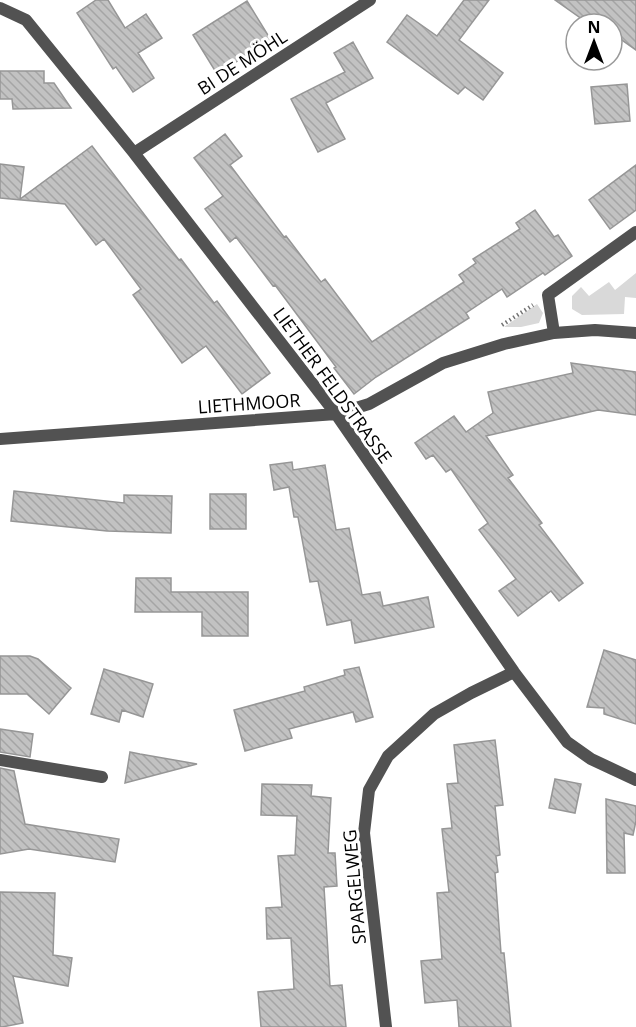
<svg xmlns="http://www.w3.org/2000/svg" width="636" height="1027" font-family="'Open Sans',sans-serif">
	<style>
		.green { fill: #d9d9d9 }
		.building { fill: url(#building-back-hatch); stroke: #969696; stroke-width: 1.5 }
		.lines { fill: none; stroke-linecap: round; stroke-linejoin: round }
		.path { stroke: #747474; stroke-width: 4; stroke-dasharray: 1.5 3; stroke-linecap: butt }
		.lane { stroke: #525252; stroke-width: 12 }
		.street { stroke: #525252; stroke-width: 12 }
		.labels { text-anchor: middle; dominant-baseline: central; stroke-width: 6; stroke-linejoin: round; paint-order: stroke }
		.street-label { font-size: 18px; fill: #000; stroke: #fff }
	</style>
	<defs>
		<pattern id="building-back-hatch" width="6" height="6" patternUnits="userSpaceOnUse" patternTransform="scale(1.5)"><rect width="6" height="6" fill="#c2c2c2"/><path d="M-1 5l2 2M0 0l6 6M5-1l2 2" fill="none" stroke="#a5a5a5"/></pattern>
	</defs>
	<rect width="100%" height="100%" fill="#fff"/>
	<path class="green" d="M636,273v25l-11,-1 -1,17 -42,1 -10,-6v-13l9,-9 8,9 20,-14 6,8z
		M537,304l6,9 -4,10 -18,4h-17z"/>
	<path class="building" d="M96,0h12l17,28 21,-14 16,24 -24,15 16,25 -21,14 -17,-25 -3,2 -36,-56z
		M464,0h25l-30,40 44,33 -20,27 -18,-13 -7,7 -71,-52 20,-27 30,21z
		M555,0h81v50l-24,-17v-9h-23z
		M247,1l24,39 -54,34 -24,-39z
		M353,42l20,36 -47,25 19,36 -27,13 -27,-53 54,-27 -11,-19z
		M0,71h44v12h10l17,25 -58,1 -1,-10h-12z
		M627,84l3,37 -35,3 -4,-37z
		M225,134l17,22 -12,9 54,72 2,-1 35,46 4,-3 47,63 92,-60 -5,-7 17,-12 -3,-4 47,-30 -4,-6 19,-13 19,27 4,-2 14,21 -27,19 -2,-2 -36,24 -5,-8 -36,24 3,5 -93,59 -22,17 -20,-26 2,-1 -61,-82 -2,1 -37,-49 -6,5 -25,-33 18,-13 -29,-38z
		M92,146l87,114 2,-1 33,44 3,-2 53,72 -28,21 -36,-48 -24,17 -49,-68 8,-6 -37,-50 -8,6 -31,-41 -65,-6v-34l24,3 -4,32z
		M636,165v45l-26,19 -21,-29z
		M571,363l65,9v43l-38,-5 -112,26 27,39 -5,3 34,45 -3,2 44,58 -24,18 -8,-10 -33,25 -19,-25 17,-12 -37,-49 9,-7 -37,-54 -5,3 -13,-17 -7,4 -11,-16 39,-27 12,16 27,-19 -5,-21 85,-19z
		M292,462l1,8 32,-5 11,65 13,-2 13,67 18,-3 3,14 45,-9 6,30 -79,16 -4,-23 -24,5 -9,-44 -8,1 -12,-65h-4l-5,-30 -15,3 -4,-25z
		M14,491l110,12v-8l48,1 -1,37 -64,-2 -96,-10z
		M210,494h36v35h-36z
		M136,578h35v14h77v44h-46v-24h-67z
		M604,650l32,10v64l-32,-10v-6l-17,-1z
		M0,656h30l8,3 33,29 -22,26 -22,-20h-27z
		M359,667l14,50 -17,5 -3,-10 -64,17 3,9 -47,13 -11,-41 71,-19 -1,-4 41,-12 -1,-5z
		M104,669l49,15 -10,33 -21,-7 -3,12 -28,-8z
		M0,729l33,5 -3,23 -30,-5z
		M495,740l8,65 -8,1 5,49 -4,1 2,16 -3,1 6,80h3l7,74h-52l-2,-27 -32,3 -4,-42 21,-2 -5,-66 12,-1 -7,-63 10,-1 -5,-44 11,-1 -4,-38z
		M130,752l10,2 57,10 -72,19z
		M0,768l14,3 11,53 94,15 -4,23 -86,-13 -29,5z
		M555,779l26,5 -6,29 -26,-5z
		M262,784l50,1 -1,11 20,2 -3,55h7l2,33 -13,1 6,99 12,-1 4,42h-85l-3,-35 36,-3 -3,-51 -24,1 -1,-31 16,-1 -4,-51 17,-1 2,-39 -36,-1z
		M606,799l30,7v15l-3,14 -9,-2 1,40h-18z
		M0,892l55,1 -2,62 19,3 -4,28 -55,-10 10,47 -21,4h-2z"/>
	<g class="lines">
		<path class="path" d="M502,325l31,-20"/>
		<path class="lane" d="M0,760l102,17"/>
		<path class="street" d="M0,8l26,12 108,133 202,261 178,258 53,70 24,17 45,21
			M134,153l236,-153
			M554,333l-6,-38 88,-63
			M0,439l336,-25 33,-10 74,-41 61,-19 50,-11 41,-3 41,3
			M386,1027l-22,-194 5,-43 19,-34 46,-42 37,-21 43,-21"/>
	</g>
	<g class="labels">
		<g class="street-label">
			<text transform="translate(242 62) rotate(-33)">BI DE MÖHL</text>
			<text transform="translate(333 385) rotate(54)">LIETHER FELDSTRASSE</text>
			<text transform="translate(249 403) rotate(-4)">LIETHMOOR</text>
			<text transform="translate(354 887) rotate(-95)">SPARGELWEG</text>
		</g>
	</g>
	<g transform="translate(594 42)"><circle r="28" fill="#ffffff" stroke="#999999" stroke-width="1.5"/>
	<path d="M0-4.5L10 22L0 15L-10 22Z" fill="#000000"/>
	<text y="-9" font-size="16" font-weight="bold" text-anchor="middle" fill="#000000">N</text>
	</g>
</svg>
